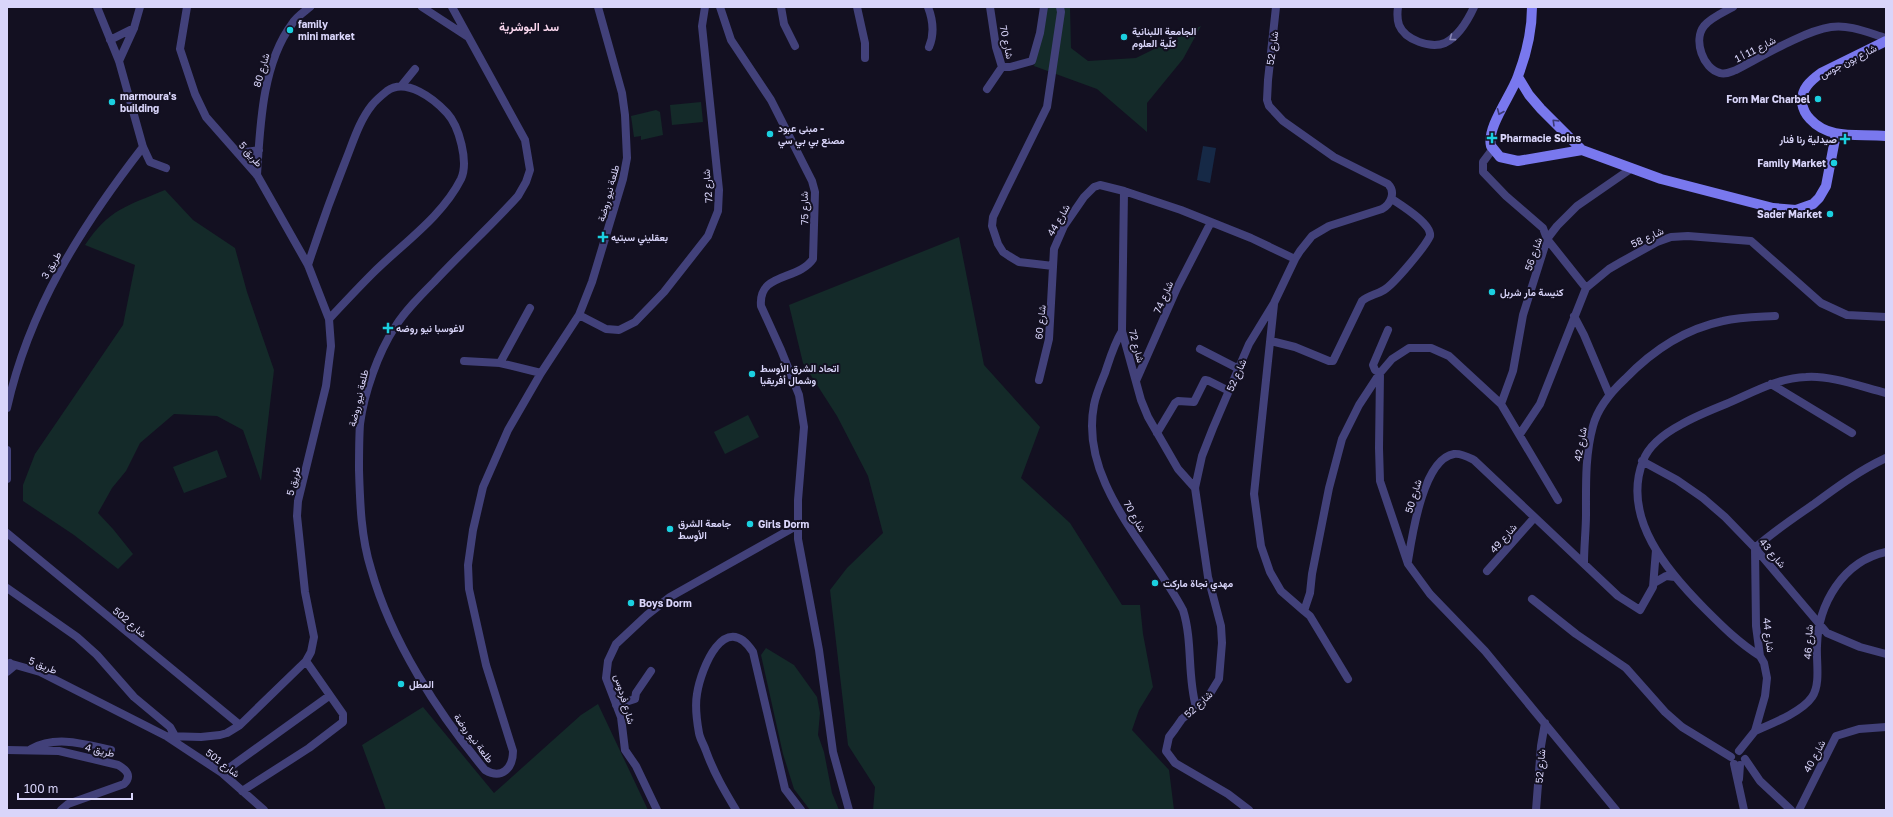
<svg xmlns="http://www.w3.org/2000/svg" width="1893" height="817" font-family="'Golos Text',Vazirmatn,sans-serif">
	<style>
		.green { fill: #142a29 }
		.water { fill: #162946 }
		.lines { fill: none; stroke-linecap: round; stroke-linejoin: round }
		.street { stroke: #42417a; stroke-width: 8 }
		.secondary { stroke: #7978ee; stroke-width: 10 }
		.oneway { stroke: #8684b4 }
		.oneway2 { stroke: #3c3a73 }
		.poi-dot { fill: #1bd0e0; stroke: #131021; stroke-width: 1.5 }
		.labels { text-anchor: middle; dominant-baseline: central; stroke-width: 4; stroke-linejoin: round; paint-order: stroke }
		.poi-label { font-size: 10px; font-weight: bold; fill: #d9d5fa; stroke: #131021; text-anchor: start }
		.street-label { font-size: 10px; fill: #d9d5fa; stroke: #131021 }
		.quarter-label { font-size: 12px; font-weight: bold; fill: #fad7ee; stroke: #131021 }
	</style>
	<rect width="100%" height="100%" fill="#131021"/>
	<path class="green" d="M1046,7h24l1,41 17,13 48,-3 65,-32 -18,33 -36,44v29l-50,-43 -63,-23z
		M701,102l2,20 -31,3 -2,-20z
		M656,110l4,2 3,23 -22,5v-4l-7,1 -3,-21z
		M165,190l28,30 42,28 12,44 27,78 -13,111 -18,-51 -26,-14 -43,-2 -34,29 -14,28 -14,17 -14,25 15,16 20,25 -15,15 -44,-34 -51,-34v-16l12,-31 88,-129 12,-60 -50,-20c24,-36 42,-39 80,-55z
		M959,237l25,128 56,62 -19,51 49,45 52,82h18l3,29 10,53 -14,23 -7,20 37,40 5,40h-301l2,-23 -27,-42 -18,-155 17,-22 36,-35 -15,-57 -31,-60 -34,-53 -14,-58z
		M748,415l11,22 -34,17 -11,-22z
		M217,450l10,27 -43,16 -11,-26z
		M766,648l28,17 23,32 3,16 -2,22 6,17 8,41 7,17h-29l-16,-21 -11,-35 -22,-99z
		M598,704l50,106h-262l-24,-65 61,-38 71,86 87,-78z"/>
	<path class="water" d="M1203,146l13,2 -6,35 -13,-3z"/>
	<g class="lines">
		<path class="street" d="M97,7l22,54 24,86 7,15 16,6
			M422,7l46,30
			M452,7l73,133 5,30 -4,12 -8,14c-27,30 -57,57 -84,86 -14,14 -29,29 -39,45 -17,26 -31,66 -35,97 -1,15 -1,31 -1,46 1,33 2,67 12,99 20,72 67,144 114,201 17,10 28,-2 28,-19l-27,-86 -17,-76 -1,-24 5,-35 10,-43 25,-57 33,-57 38,-58 13,-33 31,-103 4,-21 -2,-43 -3,-22 -24,-86
			M720,7l11,33 40,60 41,81 3,11 -2,67c-15,22 -55,13 -52,47l20,44 18,45 5,32 -6,73v39l21,111 14,102 16,58
			M781,7l3,17 11,22
			M857,7l8,36v15
			M928,7c5,13 7,26 1,40
			M990,7l6,40 6,20h8l22,-6 8,-28 4,-26
			M1398,7c-1,7 -1,12 1,18 6,15 32,24 46,18 14,-7 23,-23 29,-36
			M1733,7c-9,5 -23,11 -29,19 -11,14 -1,43 16,47 6,2 10,-1 16,-3 25,-13 68,-39 95,-43 18,-3 38,6 55,11
			M110,40l24,-12
			M119,61l15,-33 6,-21
			M402,85l13,-16
			M987,89l15,-22
			M1492,150l-9,12v10l23,24 37,32 4,11 39,49
			M238,153l21,-3
			M257,175c3,-48 5,-111 35,-151 4,-7 12,-12 18,-17
			M1124,191l-2,140 19,69 7,17 30,52 17,19
			M308,265c12,-37 25,-73 39,-108 7,-18 13,-37 25,-52 4,-5 10,-10 15,-14 19,-14 47,8 60,22 12,13 22,49 14,66 -19,38 -59,65 -88,94 -15,15 -30,31 -44,46
			M1053,266l-34,-4 -10,-6 -6,-4 -5,-8 -6,-18 1,-9 11,-23 43,-87 14,-95 -1,-5
			M1274,304l-20,190 7,52 9,26 11,19 23,20 6,-18 2,-19 17,-86 13,-49 17,-34 21,-32 12,-14 17,-11h22l18,8 52,48 57,96
			M579,315l27,14 13,1 16,-8 29,-30 44,-56 10,-25 1,-21 -17,-164 3,-19
			M1574,316l10,19 25,59
			M1122,331c-8,13 -12,27 -17,42 -4,10 -9,21 -11,32 -15,77 56,142 89,205 10,32 4,65 13,97
			M1271,341l24,6 34,14h4l29,-60c7,-6 14,-6 22,-11 10,-6 41,-43 46,-54 2,-12 -29,-31 -38,-37
			M1200,349l39,20
			M464,361l36,2 41,10
			M500,363l30,-55
			M1380,373l-1,75 1,33 28,83 22,30 55,57 131,159
			M1380,373l-5,-3 -2,-5 15,-35
			M1039,380l10,-41 5,-90 10,-23 20,-29 10,-10 6,-2 24,6 57,19 70,28 44,21
			M1136,381l41,-93 34,-66
			M1771,384l81,49
			M1501,404l12,-33 10,-56 24,-76 10,-13 20,-20 55,-38
			M7,408c22,-99 74,-181 136,-261
			M1157,433l18,-30 3,-2 16,1 11,-22 4,1 20,10
			M1520,434l20,-30 46,-116 23,-19 12,-7 36,-20 14,-5 17,-1 63,5 70,62 26,12 39,2
			M7,450v29
			M1642,461l35,19 26,18 22,19 30,31 72,85 33,14 26,7
			M7,533l233,192
			M1755,548c19,-17 39,-30 59,-44 23,-17 46,-34 72,-46
			M1408,561c4,-25 15,-102 46,-107 7,-1 14,3 20,6l144,136 22,14 13,-23 3,-37
			M1584,563c0,-17 2,-33 2,-49 0,-30 -1,-59 7,-88 5,-19 18,-34 32,-47 27,-28 60,-50 98,-58 17,-4 35,-4 52,-5
			M1487,571l47,-53
			M1654,583l12,-7 9,1
			M7,588l70,49 20,18 37,42 36,30 5,9
			M1532,599l44,35 50,34 39,44 17,15 49,30
			M1304,611l6,5 38,63
			M1760,656c-21,-13 -38,-30 -55,-47 -37,-37 -84,-91 -62,-148 6,-17 24,-29 39,-37 14,-8 29,-14 44,-20 26,-11 51,-26 80,-27 24,-2 56,10 80,16
			M12,664l28,8 126,64 56,37 42,37
			M7,672l6,-5 -3,-4
			M616,705l19,-6 1,-6 15,-22
			M1755,731c16,-7 47,-19 57,-34 9,-13 4,-36 5,-51 1,-42 26,-85 69,-94
			M166,736l35,1 19,-2 7,-2 13,-8 66,-64 5,-9 3,-15 -9,-45 -8,-76 1,-15 28,-115 5,-40 -2,-27 -21,-54 -51,-90 -51,-58 -11,-23 -15,-45 7,-42
			M31,749c25,-14 53,-5 80,1
			M7,750l52,1 59,14c9,5 14,11 6,19l-56,20 -7,6
			M1739,751l16,-20 10,-35 2,-18 -3,-15 -4,-7 -4,-30 -1,-78
			M1745,759l15,22 31,29
			M1734,764l10,46
			M222,773l107,-77
			M1739,779l1,-14
			M242,791l67,-43 34,-26v-8l-37,-53
			M657,810l-21,-44 -11,-16 -4,-33 -15,-39 2,-17 8,-17 31,-29 23,-18 128,-72
			M736,810c-12,-20 -22,-37 -30,-59 -2,-6 -6,-12 -7,-18 -2,-11 -4,-28 -2,-39 4,-26 28,-85 56,-42l32,137 16,21
			M1249,810l-21,-16 -53,-31 -9,-12 3,-14 6,-8 7,-10 26,-22 11,-18 3,-36 -1,-17 -13,-49 -13,-89 7,-32 11,-28 36,-84 25,-41 21,-44 5,-8 12,-15 17,-10 53,-17c9,-5 14,-17 6,-25l-54,-27 -51,-36 -14,-15 -2,-6 1,-20 8,-73
			M1536,810l5,-64 4,-23
			M1799,810l37,-74 23,-7 27,-2"/>
		<path class="secondary" d="M1532,7c0,22 -6,48 -14,69 -6,18 -32,52 -27,70l9,11 18,4 64,-11
			M1886,41l-65,32c-11,8 -20,16 -19,30 1,6 4,12 8,16 20,22 50,14 76,17
			M1518,77l11,18 12,14 41,41 79,29 112,29 23,2 17,-6 6,-6 7,-12 10,-52"/>
	</g>
	<defs><path id="oneway-chevron" d="M-2-3.5L2.5 0L-2 3.5" fill="none" stroke-width="1.6" stroke-linecap="round" stroke-linejoin="round"/></defs>
	<use class="oneway" href="#oneway-chevron" transform="translate(1452 38) rotate(143)"/>
	<g class="oneway2">
		<use href="#oneway-chevron" transform="translate(1500 112) rotate(113)"/>
		<use href="#oneway-chevron" transform="translate(1555 122) rotate(-136)"/>
	</g>
	<g class="poi-dot">
		<circle cx="290" cy="30" r="4"/>
		<circle cx="1124" cy="37" r="4"/>
		<circle cx="1818" cy="99" r="4"/>
		<circle cx="112" cy="102" r="4"/>
		<circle cx="770" cy="134" r="4"/>
		<path d="M1490 132h4v4h4v4h-4v4h-4v-4h-4v-4h4z"/>
		<path d="M1843 133h4v4h4v4h-4v4h-4v-4h-4v-4h4z"/>
		<circle cx="1834" cy="163" r="4"/>
		<circle cx="1830" cy="214" r="4"/>
		<path d="M601 231h4v4h4v4h-4v4h-4v-4h-4v-4h4z"/>
		<circle cx="1492" cy="292" r="4"/>
		<path d="M386 322h4v4h4v4h-4v4h-4v-4h-4v-4h4z"/>
		<circle cx="752" cy="374" r="4"/>
		<circle cx="750" cy="524" r="4"/>
		<circle cx="670" cy="529" r="4"/>
		<circle cx="1155" cy="583" r="4"/>
		<circle cx="631" cy="603" r="4"/>
		<circle cx="401" cy="684" r="4"/>
	</g>
	<g class="labels">
		<g class="poi-label">
			<text x="298" y="24">family<tspan x="298" dy="12">mini market</tspan></text>
			<text x="1132" y="31">الجامعة اللبنانية<tspan x="1132" dy="12">كلّية العلوم</tspan></text>
			<text x="120" y="96">marmoura's<tspan x="120" dy="12">building</tspan></text>
			<text x="1810" y="99" text-anchor="end">Forn Mar Charbel</text>
			<text x="778" y="128">مبنى عبود -<tspan x="778" dy="12">مصنع بي بي سي</tspan></text>
			<text x="1500" y="138">Pharmacie Soins</text>
			<text x="1837" y="139" text-anchor="end">صيدلية رنا فنار</text>
			<text x="1826" y="163" text-anchor="end">Family Market</text>
			<text x="1822" y="214" text-anchor="end">Sader Market</text>
			<text x="611" y="237">بعقليني سبتيه</text>
			<text x="1500" y="292">كنيسة مار شربل</text>
			<text x="396" y="328">لاغوسبا نيو روضه</text>
			<text x="760" y="368">اتحاد الشرق الأوسط<tspan x="760" dy="12">وشمال أفريقيا</tspan></text>
			<text x="678" y="523">جامعة الشرق<tspan x="678" dy="12">الأوسط</tspan></text>
			<text x="758" y="524">Girls Dorm</text>
			<text x="1163" y="583">مهدي نجاة ماركت</text>
			<text x="639" y="603">Boys Dorm</text>
			<text x="409" y="684">المطل</text>
		</g>
		<g class="street-label">
			<text transform="translate(1007 42) rotate(78)">شارع 70</text>
			<text transform="translate(1272 48) rotate(-82)">شارع 52</text>
			<text transform="translate(1755 49) rotate(-27)">شارع 11 أ 1</text>
			<text transform="translate(1848 61) rotate(-27)">شارع بون جوس</text>
			<text transform="translate(261 70) rotate(-74)">شارع 80</text>
			<text transform="translate(251 154) rotate(49)">طريق 5</text>
			<text transform="translate(707 186) rotate(-95)">شارع 72</text>
			<text transform="translate(608 193) rotate(-75)">طلعة نيو روضة</text>
			<text transform="translate(804 208) rotate(-91)">شارع 75</text>
			<text transform="translate(1058 220) rotate(-60)">شارع 44</text>
			<text transform="translate(1647 237) rotate(-25)">شارع 58</text>
			<text transform="translate(1533 254) rotate(-71)">شارع 56</text>
			<text transform="translate(51 265) rotate(-60)">طريق 3</text>
			<text transform="translate(1163 297) rotate(-66)">شارع 74</text>
			<text transform="translate(1040 322) rotate(-84)">شارع 60</text>
			<text transform="translate(1137 346) rotate(75)">شارع 72</text>
			<text transform="translate(1236 375) rotate(-66)">شارع 52</text>
			<text transform="translate(358 398) rotate(-77)">طلعة نيو روضة</text>
			<text transform="translate(1580 444) rotate(-80)">شارع 42</text>
			<text transform="translate(293 481) rotate(-76)">طريق 5</text>
			<text transform="translate(1413 496) rotate(-73)">شارع 50</text>
			<text transform="translate(1135 516) rotate(60)">شارع 70</text>
			<text transform="translate(1503 538) rotate(-49)">شارع 49</text>
			<text transform="translate(1773 553) rotate(50)">شارع 43</text>
			<text transform="translate(130 622) rotate(40)">شارع 502</text>
			<text transform="translate(1769 635) rotate(83)">شارع 44</text>
			<text transform="translate(1808 642) rotate(-87)">شارع 46</text>
			<text transform="translate(43 665) rotate(22)">طريق 5</text>
			<text transform="translate(625 699) rotate(74)">شارع فردوس</text>
			<text transform="translate(1198 704) rotate(-43)">شارع 52</text>
			<text transform="translate(474 738) rotate(53)">طلعة نيو روضة</text>
			<text transform="translate(100 750) rotate(13)">طريق 4</text>
			<text transform="translate(1814 756) rotate(-62)">شارع 40</text>
			<text transform="translate(223 763) rotate(37)">شارع 501</text>
			<text transform="translate(1540 766) rotate(-85)">شارع 52</text>
		</g>
		<g class="quarter-label">
			<text x="529" y="26">سد البوشرية</text>
		</g>
	</g>
	<rect width="1893" height="817" fill="none" stroke="#d9d5fa" stroke-width="16"/>
	<path d="M18 793v6h114v-6" fill="none" stroke="#d9d5fa" stroke-width="2"/>
	<text x="24" y="793" font-size="12" fill="#d9d5fa" stroke="#131021" stroke-width="3" paint-order="stroke">100 m</text>
</svg>
